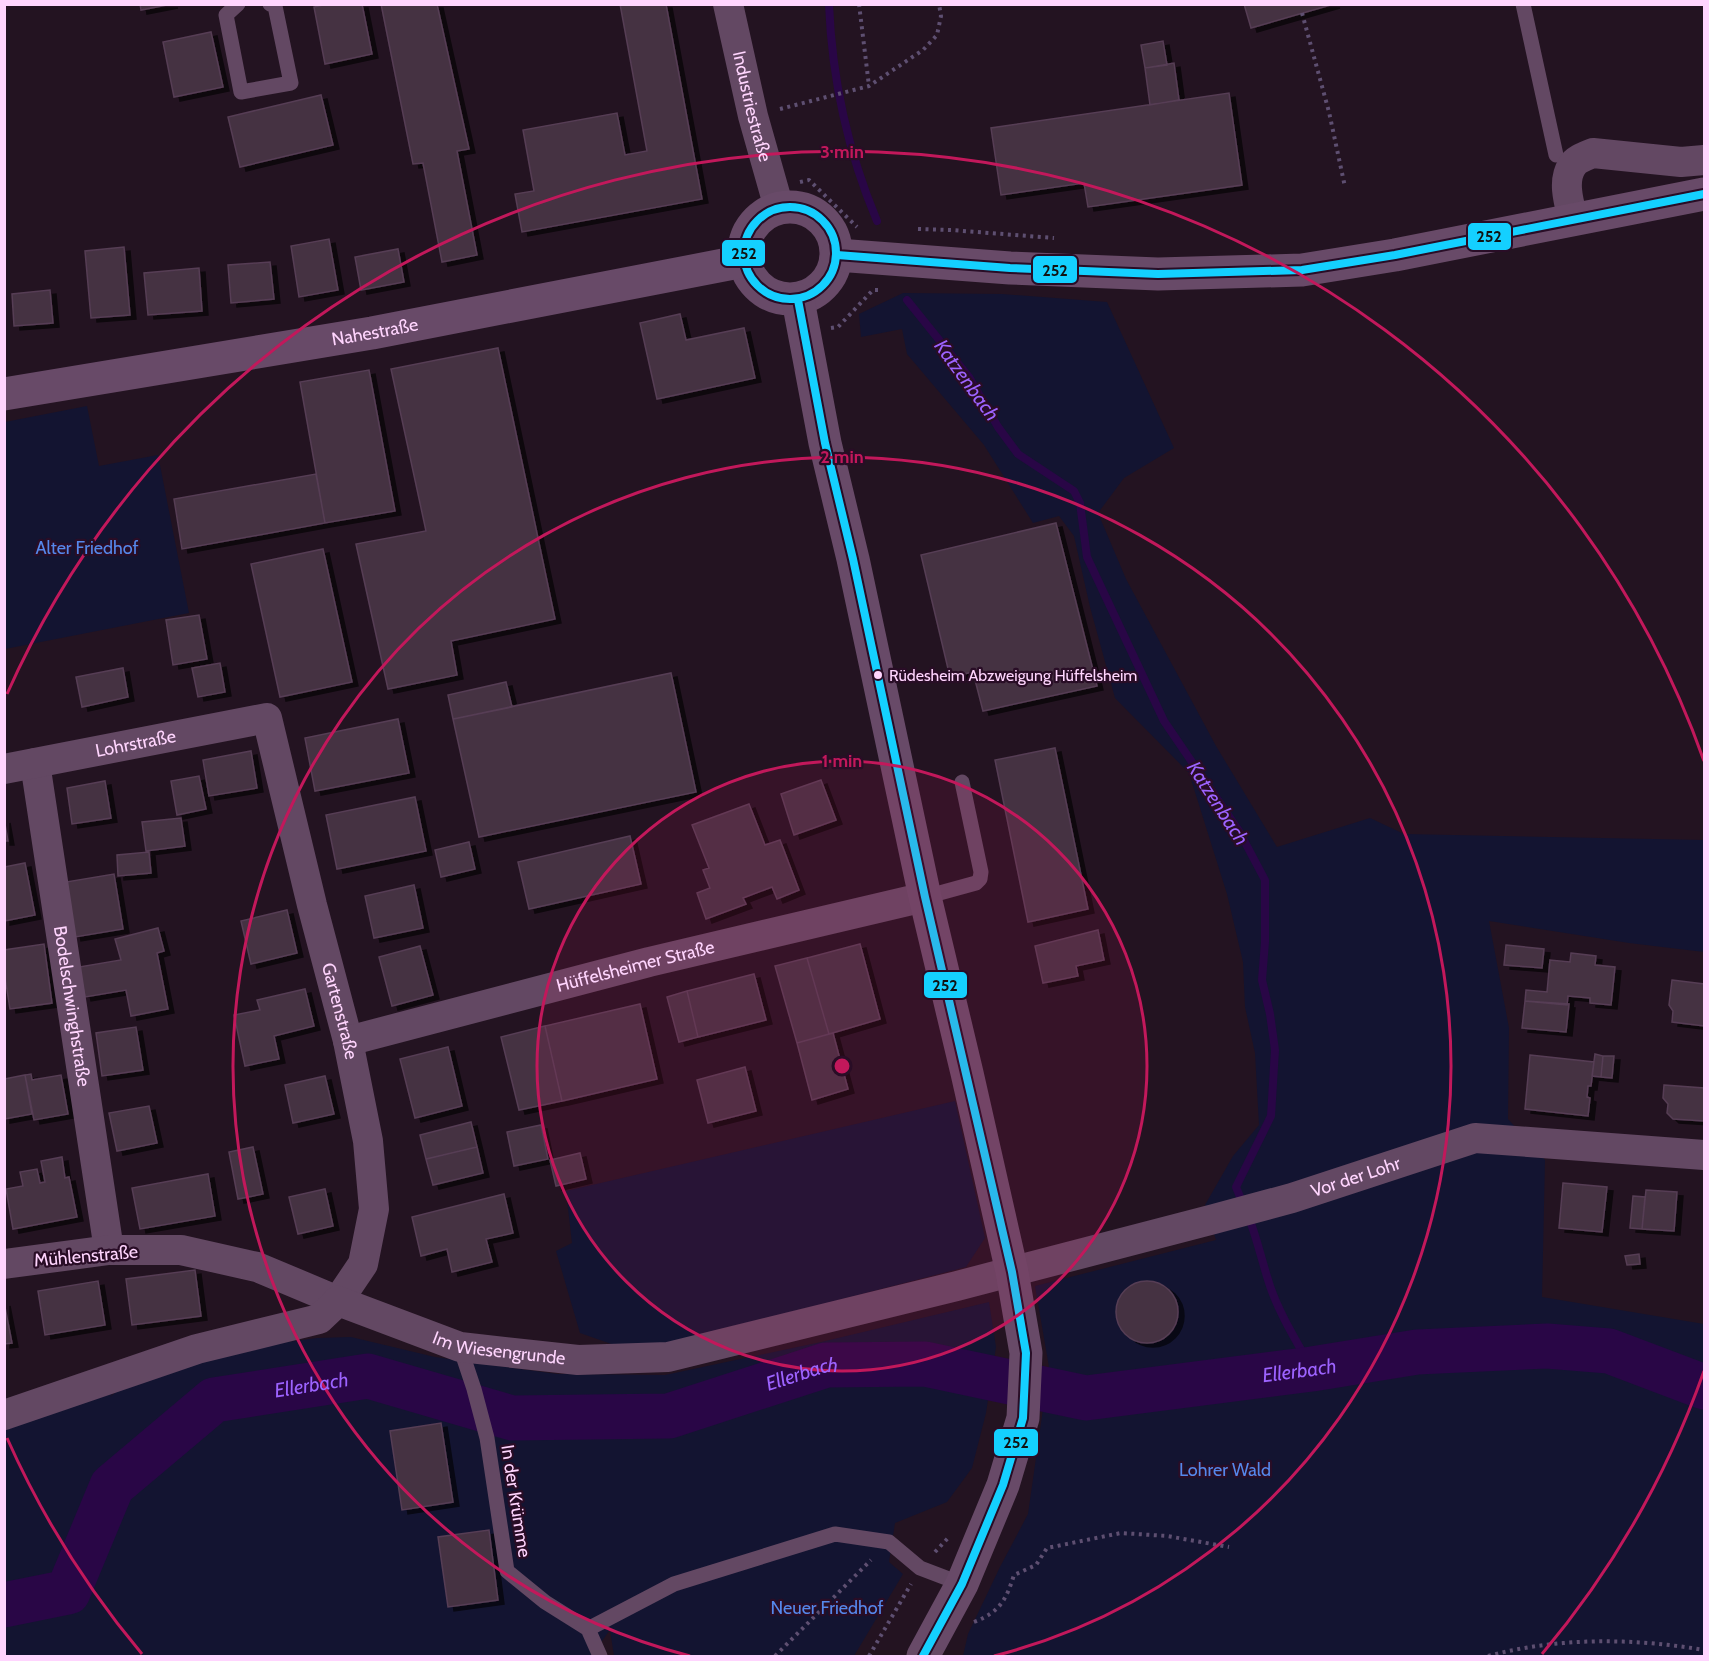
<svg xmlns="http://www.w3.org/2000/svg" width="1709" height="1661" font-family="Cabin,sans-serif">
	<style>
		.green { fill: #131431 }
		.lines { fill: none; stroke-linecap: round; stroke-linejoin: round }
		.stream { stroke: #290646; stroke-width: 8 }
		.river { stroke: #290646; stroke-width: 45 }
		.building { fill: #453143; stroke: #563e54; stroke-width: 1.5; filter: url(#shadow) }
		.path { stroke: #5e4f71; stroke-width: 4; stroke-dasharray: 3 4.5; stroke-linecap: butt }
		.lane { stroke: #634863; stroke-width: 15 }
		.street { stroke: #634863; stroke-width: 30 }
		.secondary { stroke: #684a68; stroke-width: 33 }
		.bus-1-casing { stroke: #290d26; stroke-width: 12 }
		.bus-1 { stroke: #14d0ff; stroke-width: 8 }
		.ring { fill: none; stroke: #c2185b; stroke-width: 3 }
		.bus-dot { fill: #ffd5fe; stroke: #290d26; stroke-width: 2 }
		.labels { text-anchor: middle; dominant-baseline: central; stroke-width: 4.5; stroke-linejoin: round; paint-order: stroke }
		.bus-label { font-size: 16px; fill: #ffd5fe; stroke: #290d26; text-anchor: start }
		.street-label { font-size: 18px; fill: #ffd5fe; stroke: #290d26 }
		.park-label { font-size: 18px; fill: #5588eb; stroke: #290d26 }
		.water-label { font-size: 20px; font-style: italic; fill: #9d63ff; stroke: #290d26 }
		.centre { fill: #c2185b; stroke: #290d26; stroke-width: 3 }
		.ring-label { font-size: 18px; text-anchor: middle; font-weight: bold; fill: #c2185b; stroke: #290d26; stroke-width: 4.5; stroke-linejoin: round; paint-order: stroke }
		.line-badge { stroke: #290d26; stroke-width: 2 }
		.pale-badge-label { font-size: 16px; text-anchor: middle; font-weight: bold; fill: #111 }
	</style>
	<defs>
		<filter id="shadow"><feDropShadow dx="6" dy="4" stdDeviation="0" flood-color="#0009"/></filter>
	</defs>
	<rect width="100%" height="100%" fill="#231321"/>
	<path class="green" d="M903,293l99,1 105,8 67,146 -50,30 -26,35 28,66 90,167 61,101 93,-29 34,16 300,6v112l-75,-9 -140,-22 20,107 -1,91 37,41 -3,137 162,27v332h-741l5,-22 32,-67 28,-53 21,-147 -14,-81 181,-46 -11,-35 28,-49 26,-31 -4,-72 -10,-46 -2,-45 -16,-68 -38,-121 -74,-75 -25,-91 -16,-71 -15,-20 -26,7 -49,-78 -77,-91 -5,-25 -41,8 -2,-23z
		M87,406l12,60 59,-11 31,158 -184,36v-227z
		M955,1101l30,137 -19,29 -289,75 -57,5 -40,-14 -24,-82 16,-8 -6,-52z
		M989,1302l7,45 -10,66 -14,55 -25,34 -52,21 -6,39 14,12 -49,82h-240l-4,-26 -19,26h-586l-1,-229 125,-55 -19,25 34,-28 113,-23 60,-8 34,-1 84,20 122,17 108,1 156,-33z"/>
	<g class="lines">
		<path class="stream" d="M829,4c3,76 19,148 48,217
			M907,300l62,77 29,50 20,27 56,37 6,12 7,54 77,164 75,110 26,49v62l-3,38 8,34 5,36 -4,66 -35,71 7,17
			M1248,1215c9,23 14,47 22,71 10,29 27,56 42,83"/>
		<path class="river" id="s1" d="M4,1605l64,-13 44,-106 102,-86 154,-24 144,42 157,-2 157,-51 99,-1 161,34 226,-29 105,-17 130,-6 62,5 95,36"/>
	</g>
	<path class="building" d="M140,4h32l-31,6z
		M328,4h34l10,50 -47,10 -11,-57z
		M381,4h56l32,145 -12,2 20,104 -35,7 -19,-99 -10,1z
		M620,4h46l36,195 -180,33 -7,-38 19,-3 -11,-61 94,-17 8,42 22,-4z
		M1244,4h90l-83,24z
		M211,32l12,55 -49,10 -11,-55z
		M1163,41l4,24 -22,3 -4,-23z
		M1174,63l5,37 -29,5 -5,-37z
		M1229,93l13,92 -154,22 -4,-24 -83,12 -10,-67z
		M321,95l12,50 -93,22 -12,-50z
		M329,239l9,51 -39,7 -8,-51z
		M124,247l6,68 -39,3 -6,-67z
		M398,249l6,33 -43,8 -6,-33z
		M270,262l4,37 -43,4 -3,-38z
		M199,268l3,43 -54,4 -4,-42z
		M50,290l3,33 -39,3 -2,-32z
		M680,314l6,26 58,-12 11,50 -98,21 -17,-76z
		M498,348l57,271 -104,22 6,34 -69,14 -32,-145 70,-13 -35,-162z
		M369,370l26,141 -70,12 -25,-141z
		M316,474l9,49 -143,26 -8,-50z
		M1056,523l41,163 -114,25 -10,-39 -23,5 -29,-122z
		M323,549l29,133 -72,15 -29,-133z
		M199,615l8,44 -34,6 -7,-45z
		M220,663l5,29 -27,5 -6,-29z
		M123,668l5,29 -46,10 -6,-30z
		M671,673l25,119 -217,45 -26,-118z
		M506,682l6,25 -59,12 -5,-24z
		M398,719l11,54 -94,18 -10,-53z
		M1055,748l33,161 -60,13 -33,-162z
		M251,751l6,37 -48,8 -6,-36z
		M199,776l7,33 -29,6 -6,-34z
		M821,780l15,40 -42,15 -13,-41z
		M105,781l6,37 -39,6 -5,-36z
		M415,797l11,54 -89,18 -11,-54z
		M749,804l16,41 15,-5 19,50 -22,9 -5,-12 -29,11 3,6 -40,15 -9,-26 13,-5 -7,-18 6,-2 -17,-43z
		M181,818l4,28 -39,5 -4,-29z
		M4,819l4,22h-4z
		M630,836l11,48 -112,25 -11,-47z
		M469,842l6,27 -34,8 -6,-27z
		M149,852l2,21 -33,3 -1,-21z
		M25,863l10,52 -31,6v-54z
		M114,874l9,55 -48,8 -9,-55z
		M414,885l9,43 -49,10 -9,-42z
		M287,910l10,43 -46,11 -10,-43z
		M158,928l6,23 -7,2 11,56 -37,7 -5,-26 -41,7 -6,-30 42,-7 -6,-21z
		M1098,930l6,30 -28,6 2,10 -35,7 -8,-37z
		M44,944l8,59 -42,6 -6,-38v-21z
		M860,944l20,75 -51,15 -22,-76z
		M1506,945l38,4 -2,19 -38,-3z
		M420,946l13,49 -41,11 -13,-49z
		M1571,953l25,3 -1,9 20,2 -4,38 -21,-2v-5l-22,-2 -1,9 -42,-4 1,-11 21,2 3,-32 20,2z
		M807,958l22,76 -32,9 -22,-77z
		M754,974l12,46 -68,17 -11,-46z
		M1672,980l32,4v42l-32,-4 1,-11 -4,-6z
		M305,989l9,37 -40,10 5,23 -34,7 -11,-51 26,-5 -3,-10z
		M687,991l11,46 -19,5 -12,-45z
		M1525,1001l44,3 -3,28 -44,-4z
		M640,1004l17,75 -95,22 -17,-75z
		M545,1026l17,75 -43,9 -18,-73z
		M136,1027l7,43 -41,6 -6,-43z
		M833,1033l15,56 -36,11 -15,-57z
		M448,1047l14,59 -47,12 -15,-59z
		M1595,1054l8,2 -2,21 -9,-1z
		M1530,1055l64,7 -3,24h-3l-1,11 3,1 -2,18 -63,-7z
		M1603,1056h11l-2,22 -11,-1z
		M745,1067l11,44 -48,12 -11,-43z
		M31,1074l1,6 29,-5 7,39 -34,6 -9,-45z
		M25,1075l7,39 -28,5v-40z
		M325,1076l9,38 -41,9 -8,-38z
		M1664,1085l40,3v33l-31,-2 -6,-6 1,-9 -5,-6z
		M149,1106l8,37 -40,8 -8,-38z
		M471,1122l6,25 -51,12 -6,-24z
		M541,1125l7,34 -34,7 -7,-34z
		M253,1147l10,47 -25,5 -9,-47z
		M477,1147l6,26 -50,12 -7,-26z
		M580,1153l6,26 -30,7 -6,-26z
		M62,1157l3,21 4,-1 8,40 -64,12 -7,-40 17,-3 -3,-14 17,-3 3,14 5,-1 -4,-21z
		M208,1174l7,42 -75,13 -8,-41z
		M1563,1183l44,4 -5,45 -43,-4z
		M325,1189l8,37 -35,8 -9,-37z
		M1646,1190l31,2 -3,39 -32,-2z
		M504,1194l9,39 -27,6 6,23 -40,10 -5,-23 -26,7 -9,-39z
		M1633,1196l12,1 -3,32 -12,-1z
		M1639,1254l1,10 -13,1 -2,-9z
		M195,1270l6,46 -69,9 -6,-46z
		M1116 1312a31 31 0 1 1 62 0a31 31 0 1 1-62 0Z
		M98,1281l7,44 -60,10 -7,-44z
		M4,1302l8,41 -8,1z
		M441,1423l12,79 -51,8 -12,-79z
		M489,1530l9,70 -50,7 -10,-70z"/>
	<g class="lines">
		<path class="path" d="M859,4l10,82
			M1302,13l27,99 16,75
			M780,109l89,-23 54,-36 14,-15 4,-19 -2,-12
			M800,182l9,-2 48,47
			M918,229l33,1 103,8
			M831,328l7,-1 35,-37h6
			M935,1552l13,-14
			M974,1622c26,-10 32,-22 40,-47l22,-10 11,-17 74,-15 46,3 62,11
			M775,1656l96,-96
			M869,1656l42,-72
			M1488,1656c71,-19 145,-18 216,-6"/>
		<path class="lane" d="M238,4l-12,11 15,77 50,-9 -16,-77 -5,-2
			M1523,4l33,151
			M925,897l51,-14 4,-4 1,-7 -19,-90
			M460,1347l14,42 13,49 20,133 38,31 43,27 12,27
			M588,1629l86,-45 161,-50 54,8 31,26 42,16"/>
		<g class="street">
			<path id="s2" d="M728,4l25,112 26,92"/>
			<path d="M1573,219c-4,-16 -11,-38 -1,-53 4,-7 14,-10 21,-13l88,9 23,-2"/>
			<path id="s3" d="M35,763l74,487"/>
			<path id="s4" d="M4,769l263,-51 45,187 36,136 20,100 6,68 -11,55 -25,37 -81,-34 -76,-17h-72l-105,14"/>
			<path id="s5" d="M348,1041l301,-79 276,-65"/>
			<path id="s6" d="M4,1415l193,-66 122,-30 19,-18 122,46 118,13 90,-3 289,-71 257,-67 78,-21 183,-60 229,17"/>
		</g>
		<g class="secondary">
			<circle cx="790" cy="253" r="46"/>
			<path d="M837,255l173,13 148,6 144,-4 93,-15 309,-61"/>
			<path d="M798,300l27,143 28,116 72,338 42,176 45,199 14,81 -3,65 -20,67 -41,99 -39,72"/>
			<path id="s7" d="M4,394l368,-61 372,-72"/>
		</g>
		<g class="bus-1-casing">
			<path id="bus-1" d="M744 253a46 46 0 1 1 92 0a46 46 0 1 1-92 0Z
				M837,255l173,13 148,6 144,-4 93,-15 309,-61
				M798,300l27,143 28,116 72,338 87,375 14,81 -3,65 -20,67 -41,99 -39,72"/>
		</g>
		<use href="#bus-1" class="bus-1"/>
	</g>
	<circle cx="842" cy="1066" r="305" fill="#c2185b" fill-opacity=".12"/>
	<g class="ring">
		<circle cx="842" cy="1066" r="305"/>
		<path d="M690 1656A609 609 0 1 1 994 1656"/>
		<path d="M1704 1371A914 914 0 0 1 1542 1654M142 1654A914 914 0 0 1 7 1438M7 694A914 914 0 0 1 1704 761"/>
	</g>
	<circle class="bus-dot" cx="878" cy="675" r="5"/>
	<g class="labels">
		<g class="bus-label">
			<text x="889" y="675">Rüdesheim Abzweigung Hüffelsheim</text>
		</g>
		<g class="street-label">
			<text stroke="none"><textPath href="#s2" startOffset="105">Industriestraße</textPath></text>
			<text stroke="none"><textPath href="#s7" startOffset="376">Nahestraße</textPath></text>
			<text stroke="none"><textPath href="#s4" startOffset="134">Lohrstraße</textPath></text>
			<text stroke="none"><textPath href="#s5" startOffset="297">Hüffelsheimer Straße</textPath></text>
			<text stroke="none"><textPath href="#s3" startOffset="246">Bodelschwinghstraße</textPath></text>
			<text stroke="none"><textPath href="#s4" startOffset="570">Gartenstraße</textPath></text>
			<text stroke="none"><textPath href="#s6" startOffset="1406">Vor der Lohr</textPath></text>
			<text transform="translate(86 1256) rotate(-5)">Mühlenstraße</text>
			<text stroke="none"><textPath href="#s6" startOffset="525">Im Wiesengrunde</textPath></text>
			<text transform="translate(516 1501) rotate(81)">In der Krümme</text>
		</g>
		<g class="park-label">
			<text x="87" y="548">Alter Friedhof</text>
			<text x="1225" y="1470">Lohrer Wald</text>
			<text x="827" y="1608">Neuer Friedhof</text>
		</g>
		<g class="water-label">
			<text transform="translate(967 380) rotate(54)">Katzenbach</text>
			<text transform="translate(1218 803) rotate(57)">Katzenbach</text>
			<text stroke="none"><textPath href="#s1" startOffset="1420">Ellerbach</textPath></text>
			<text stroke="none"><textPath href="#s1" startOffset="916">Ellerbach</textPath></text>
			<text stroke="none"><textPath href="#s1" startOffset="412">Ellerbach</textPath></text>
		</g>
	</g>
	<circle cx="842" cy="1066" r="9" class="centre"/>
	<g class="ring-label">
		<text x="842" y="158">3 min</text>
		<text x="842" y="463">2 min</text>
		<text x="842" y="767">1 min</text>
	</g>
	<g class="line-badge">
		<rect x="1467" y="222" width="45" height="29" rx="6" fill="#14d0ff"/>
		<rect x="721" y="239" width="45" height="28" rx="6" fill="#14d0ff"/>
		<rect x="1032" y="255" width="46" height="29" rx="6" fill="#14d0ff"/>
		<rect x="923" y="971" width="45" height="28" rx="6" fill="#14d0ff"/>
		<rect x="993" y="1428" width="46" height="29" rx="6" fill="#14d0ff"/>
	</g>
	<g class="pale-badge-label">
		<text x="1489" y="242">252</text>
		<text x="744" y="259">252</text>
		<text x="1055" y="276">252</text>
		<text x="945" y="991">252</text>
		<text x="1016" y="1448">252</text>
	</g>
	<rect width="1709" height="1661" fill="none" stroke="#ffd5fe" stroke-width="12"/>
</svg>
